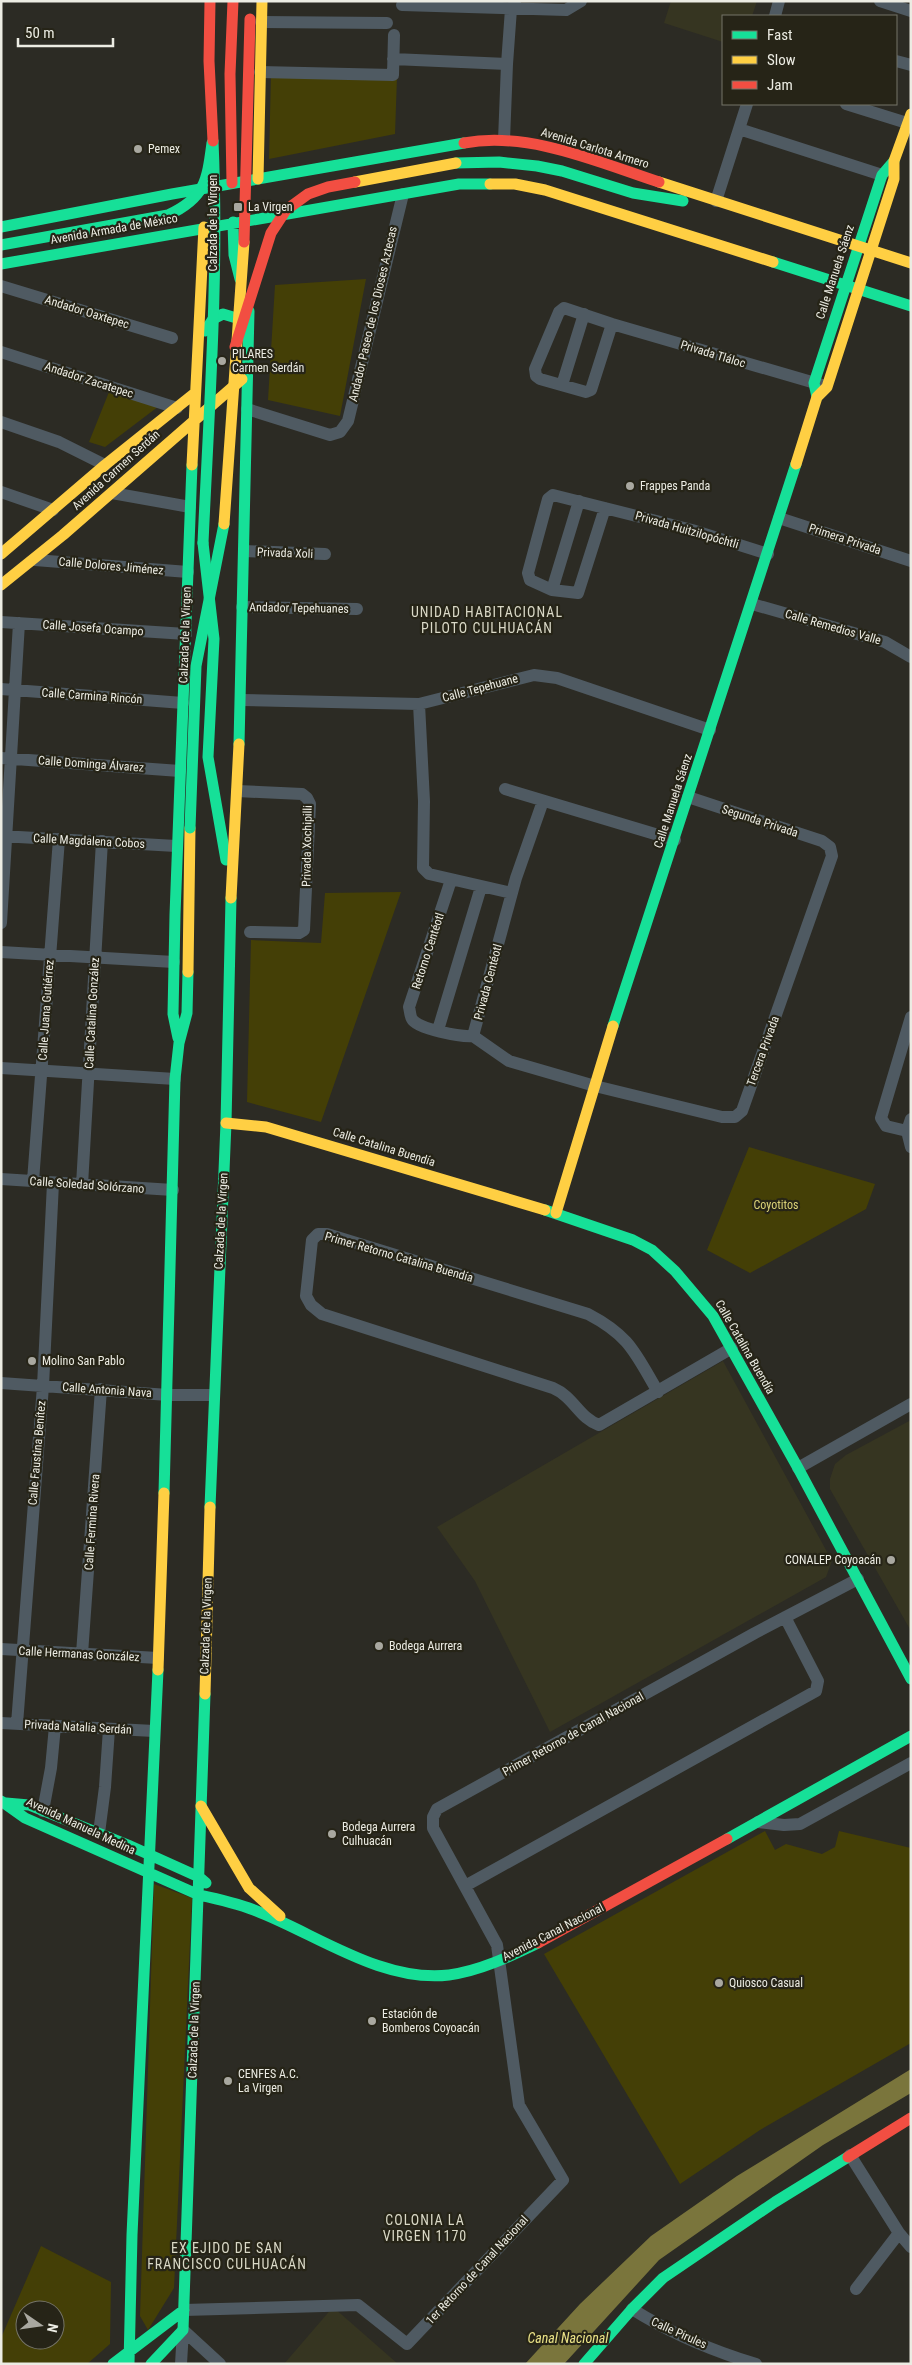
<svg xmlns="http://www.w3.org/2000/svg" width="912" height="2365" font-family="'Roboto Condensed',sans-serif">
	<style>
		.built { fill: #363521 }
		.green { fill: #443f06; fill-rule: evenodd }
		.water { fill: #7a753c }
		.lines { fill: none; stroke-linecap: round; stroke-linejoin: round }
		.street { stroke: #4f5a62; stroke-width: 12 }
		.fast { stroke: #16e098; stroke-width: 11 }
		.slow { stroke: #ffcf43; stroke-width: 11 }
		.jam { stroke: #f24e42; stroke-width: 11 }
		.fast-bridge { stroke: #16e098; stroke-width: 11 }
		.slow-bridge { stroke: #ffcf43; stroke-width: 11 }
		.jam-bridge { stroke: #f24e42; stroke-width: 11 }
		.poi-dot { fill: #a9a8a0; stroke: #262417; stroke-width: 2 }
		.labels { text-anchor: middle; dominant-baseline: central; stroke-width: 4.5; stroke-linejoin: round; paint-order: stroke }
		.street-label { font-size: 12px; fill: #ecece3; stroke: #262417 }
		.poi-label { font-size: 12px; fill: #ecece3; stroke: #262417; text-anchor: start }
		.park-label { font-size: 12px; fill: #dbd277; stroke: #262417 }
		.neighbourhood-label { font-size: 14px; letter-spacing: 1px; fill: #dad9c7; stroke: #262417 }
		.water-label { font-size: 14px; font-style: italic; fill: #ebe388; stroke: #262417 }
	</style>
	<rect width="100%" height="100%" fill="#2c2b24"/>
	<path class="built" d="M671,1h86l-5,15h-29v26l-59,-19z
		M723,1361l109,200 -6,16 -276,155 -75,-151 -38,-54z
		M911,1420v211l-81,-142v-10l5,-15 11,-9z
		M333,2307l65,57h-114z"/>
	<path class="green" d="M271,74l126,3 -2,57 -126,25z
		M366,279l-26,137 -72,-16 7,-115z
		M109,392l50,14 -54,41 -16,-5z
		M401,892l-80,230 -74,-20 4,-162 70,3 4,-50z
		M749,1147l126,37 -9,25 -116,64 -43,-23z
		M765,1831l10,19 11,-6 36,10 13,-7 4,-16 72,17v195l-151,87 -80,54 -136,-230z
		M154,1884l38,14 -18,390 -26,42 -8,-14z
		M41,2246l70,36 -1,62 -23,20h-86v-26zM25,2310h30v30h-30z"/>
	<path class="water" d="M911,2069v24l-88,52 -164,115 -95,104h-39l55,-60 71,-68 86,-60z"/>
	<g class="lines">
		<path class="street" d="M880,1l31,10
			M402,5l164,5 15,-9
			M775,16l4,-15
			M261,22l126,1
			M393,59l114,5
			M896,61l15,4
			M260,72l133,3 1,-40
			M846,104l61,19
			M739,129l143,46
			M504,140l3,-76 4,-55 4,-6
			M716,201l31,-97
			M1,286l171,52
			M612,324l-21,66 -5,2 -46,-13 -4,-3 -1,-7 24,-57 5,-4 48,16 210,61
			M1,352l176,56
			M562,385l22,-71
			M247,409l83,26 10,-3 8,-11 55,-227
			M1,422l58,20 46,23
			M1,492l52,18
			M112,493l78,14
			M605,508l-27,85 -26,-3 -22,-10 -2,-7 20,-74 5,-4 139,35 76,24
			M779,518l132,43
			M244,551l81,3
			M35,560l153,12
			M552,590l27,-89
			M752,604l133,38 26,15
			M242,607l115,2
			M1,622l185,12
			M1,689l182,14
			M241,700l178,4 115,-29 23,3 153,52
			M419,704l5,97 -1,67 6,6 83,19
			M1,758l179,13
			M505,789l170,51
			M237,791l65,3 5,4 3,6 -6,126 -5,3 -49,-1
			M1,836l175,10
			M451,880l-42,127c1,3 1,9 3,12 5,10 49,18 61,17
			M1,923l18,-300
			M1,952l173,10
			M438,1030l43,-143
			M473,1036l36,25 86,25 127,31h13l7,-6 90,-255 -2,-9 -8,-6 -134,-44
			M473,1036l43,-158 27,-77
			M1,1068l174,11
			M911,1119l-4,12 4,16
			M907,1131l-21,-5 -5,-8 30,-101
			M1,1179l172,11
			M33,1181l26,-342
			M82,1185l20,-344
			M1,1383l167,12h45
			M658,1392c-23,-39 -28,-56 -70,-78l-261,-80h-9l-6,6 -6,56 5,9 11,9 231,74c21,9 26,30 46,37l133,-77
			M798,1468l113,-64
			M1,1649l157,9
			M82,1654l19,-265
			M1,1723l153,8
			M17,1724l26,-338 10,-203
			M43,1811l8,-43 4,-42
			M758,1822l26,3 16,-1 111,-61
			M99,1833l6,-46 4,-58
			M465,1886l351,-195 2,-10 -33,-64
			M850,2155l49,78 12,14
			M856,2289l43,-56
			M632,2309c38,24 81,42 124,55
			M184,2310l174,-5 49,39 156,-164 -44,-75 -22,-160 -64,-117v-11l4,-8 318,-176 103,-54
			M183,2330l37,34
			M181,2364l2,-34"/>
		<path class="fast" d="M456,163l43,-1 38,4 25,5 71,22 50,8
			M233,222l1,33 6,24
			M1,227l171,-33 292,-51
			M773,262l138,44
			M1,264l458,-80h31
			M205,331l8,-12 10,-5 20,6 5,8
			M817,397l-3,-14 68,-208 12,-14
			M203,543l11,96 -6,118 18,103
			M239,744l10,-433
			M613,1026l183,-562
			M178,1038l-5,-24 2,-99 17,-450
			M545,1210l88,30 19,10 23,21 38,45 85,152 113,211
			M164,1493l11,-414 4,-36 8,-30 1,-41
			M210,1507l16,-384 5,-225
			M1,1801l24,17 174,77c19,4 37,8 55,15 61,23 127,73 195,65 31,-4 62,-19 89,-32
			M6,1803l23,2 99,40 71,32 7,6
			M727,1839l184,-103
			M113,2364l71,-54
			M129,2364l3,-129 26,-565
			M151,2364l32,-34 22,-636
			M584,2364l48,-55 31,-31 112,-76 73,-45"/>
		<path class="slow" d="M258,179l4,-178
			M659,182l252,81
			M490,184h25l30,6 228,72
			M796,464l21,-67 10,-10 67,-208v-18l17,-47
			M192,465l12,-238
			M1,554l104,-89 90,-72
			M1,585l62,-50 179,-156
			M231,898l8,-154
			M188,972l2,-144
			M226,1123l40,4 279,83
			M556,1213l57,-187
			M158,1670l6,-177
			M205,1694l5,-187
			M201,1806l48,82 31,28"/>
		<path class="jam" d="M464,143c65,-12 134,19 195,39
			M232,183l-2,-109 3,-73
			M538,1943l189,-104
			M848,2157l63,-39"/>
		<path class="fast-bridge" d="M1,245l167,-30c37,-17 39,-34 44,-72
			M203,543c6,-134 16,-268 10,-402
			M190,828l6,-162 28,-142"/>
		<path class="slow-bridge" d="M355,182l101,-19
			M224,524l20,-282"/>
		<path class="jam-bridge" d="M210,1l-1,60 4,80
			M244,242l6,-223
			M235,347l36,-114 15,-23 22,-16 20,-7 27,-5"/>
	</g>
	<g class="poi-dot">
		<circle cx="138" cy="149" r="5"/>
		<rect x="233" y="202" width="10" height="10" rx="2.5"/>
		<circle cx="222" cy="361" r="5"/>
		<circle cx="630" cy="486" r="5"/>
		<circle cx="32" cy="1361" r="5"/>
		<circle cx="891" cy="1560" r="5"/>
		<circle cx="379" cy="1646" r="5"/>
		<circle cx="332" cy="1834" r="5"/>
		<circle cx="719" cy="1983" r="5"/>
		<circle cx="372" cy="2021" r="5"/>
		<circle cx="228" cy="2081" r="5"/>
	</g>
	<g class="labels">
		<g class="street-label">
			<text transform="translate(595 148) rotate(17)">Avenida Carlota Armero</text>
			<text transform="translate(213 223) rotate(-90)">Calzada de la Virgen</text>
			<text transform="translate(114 229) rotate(-10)">Avenida Armada de México</text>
			<text transform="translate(835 272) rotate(-72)">Calle Manuela Sáenz</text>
			<text transform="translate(87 312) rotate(17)">Andador Oaxtepec</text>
			<text transform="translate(373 314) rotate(-77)">Andador Paseo de los Dioses Aztecas</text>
			<text transform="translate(713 354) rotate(17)">Privada Tláloc</text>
			<text transform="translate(89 380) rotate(18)">Andador Zacatepec</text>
			<text transform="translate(116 470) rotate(-42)">Avenida Carmen Serdán</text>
			<text transform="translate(687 530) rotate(16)">Privada Huitzilopóchtli</text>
			<text transform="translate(845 539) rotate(18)">Primera Privada</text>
			<text transform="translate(285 553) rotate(2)">Privada Xoli</text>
			<text transform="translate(111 566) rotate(5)">Calle Dolores Jiménez</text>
			<text transform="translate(299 608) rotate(1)">Andador Tepehuanes</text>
			<text transform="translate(833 627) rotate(16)">Calle Remedios Valle</text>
			<text transform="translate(93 628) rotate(4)">Calle Josefa Ocampo</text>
			<text transform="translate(185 635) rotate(-88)">Calzada de la Virgen</text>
			<text transform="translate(480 688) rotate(-15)">Calle Tepehuane</text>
			<text transform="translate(92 696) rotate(4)">Calle Carmina Rincón</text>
			<text transform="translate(91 764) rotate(4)">Calle Dominga Álvarez</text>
			<text transform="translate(673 801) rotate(-72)">Calle Manuela Sáenz</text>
			<text transform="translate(760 821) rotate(18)">Segunda Privada</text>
			<text transform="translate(89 841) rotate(3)">Calle Magdalena Cobos</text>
			<text transform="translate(307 846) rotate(-89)">Privada Xochipilli</text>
			<text transform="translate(428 951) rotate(-72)">Retorno Centéotl</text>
			<text transform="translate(488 982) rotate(-75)">Privada Centéotl</text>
			<text transform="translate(46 1010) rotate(-86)">Calle Juana Gutiérrez</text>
			<text transform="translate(92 1013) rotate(-87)">Calle Catalina González</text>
			<text transform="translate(763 1051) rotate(-70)">Tercera Privada</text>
			<text transform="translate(384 1147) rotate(17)">Calle Catalina Buendía</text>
			<text transform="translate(87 1185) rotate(4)">Calle Soledad Solórzano</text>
			<text transform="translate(221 1221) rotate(-87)">Calzada de la Virgen</text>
			<text transform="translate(399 1257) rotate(16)">Primer Retorno Catalina Buendía</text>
			<text transform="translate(745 1347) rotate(60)">Calle Catalina Buendía</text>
			<text transform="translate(107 1390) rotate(4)">Calle Antonia Nava</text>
			<text transform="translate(37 1453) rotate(-85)">Calle Faustina Benítez</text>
			<text transform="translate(92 1522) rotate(-86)">Calle Fermina Rivera</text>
			<text transform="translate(206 1626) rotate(-88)">Calzada de la Virgen</text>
			<text transform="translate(79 1654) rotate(3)">Calle Hermanas González</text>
			<text transform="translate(78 1727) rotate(3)">Privada Natalia Serdán</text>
			<text transform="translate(573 1734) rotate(-29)">Primer Retorno de Canal Nacional</text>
			<text transform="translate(81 1826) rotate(25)">Avenida Manuela Medina</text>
			<text transform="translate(553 1932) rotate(-27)">Avenida Canal Nacional</text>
			<text transform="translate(194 2030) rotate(-88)">Calzada de la Virgen</text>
			<text transform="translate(477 2270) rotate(-47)">1er Retorno de Canal Nacional</text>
			<text transform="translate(679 2333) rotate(24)">Calle Pirules</text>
		</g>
		<g class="poi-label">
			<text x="148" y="149">Pemex</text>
			<text x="248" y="207">La Virgen</text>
			<text x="232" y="354">PILARES<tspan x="232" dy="14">Carmen Serdán</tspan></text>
			<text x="640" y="486">Frappes Panda</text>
			<text x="42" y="1361">Molino San Pablo</text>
			<text x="881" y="1560" text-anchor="end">CONALEP Coyoacán</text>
			<text x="389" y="1646">Bodega Aurrera</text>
			<text x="342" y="1827">Bodega Aurrera<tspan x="342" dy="14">Culhuacán</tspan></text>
			<text x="729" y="1983">Quiosco Casual</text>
			<text x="382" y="2014">Estación de<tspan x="382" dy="14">Bomberos Coyoacán</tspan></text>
			<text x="238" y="2074">CENFES A.C.<tspan x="238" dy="14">La Virgen</tspan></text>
		</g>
		<g class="park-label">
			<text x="776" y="1205">Coyotitos</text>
		</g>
		<g class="neighbourhood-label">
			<text x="487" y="612">UNIDAD HABITACIONAL<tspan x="487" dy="16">PILOTO CULHUACÁN</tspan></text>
			<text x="425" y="2220">COLONIA LA<tspan x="425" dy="16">VIRGEN 1170</tspan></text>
			<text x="227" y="2248">EX EJIDO DE SAN<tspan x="227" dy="16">FRANCISCO CULHUACÁN</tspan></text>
		</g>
		<g class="water-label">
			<text x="568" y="2338">Canal Nacional</text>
		</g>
	</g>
	<rect width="912" height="2365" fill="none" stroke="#ecece3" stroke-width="5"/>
	<rect x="722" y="15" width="175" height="90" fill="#262417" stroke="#757469"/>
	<rect x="732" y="31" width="25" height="8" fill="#16e098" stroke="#757469"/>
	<text x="767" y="40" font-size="15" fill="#ecece3">Fast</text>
	<rect x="732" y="56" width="25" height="8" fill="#ffcf43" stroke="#757469"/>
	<text x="767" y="65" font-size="15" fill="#ecece3">Slow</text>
	<rect x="732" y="81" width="25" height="8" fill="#f24e42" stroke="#757469"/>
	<text x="767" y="90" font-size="15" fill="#ecece3">Jam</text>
	<g transform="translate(40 2325) rotate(103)"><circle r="24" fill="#262417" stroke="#757469"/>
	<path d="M0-4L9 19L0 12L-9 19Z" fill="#a9a8a0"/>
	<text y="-8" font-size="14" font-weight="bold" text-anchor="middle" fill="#ecece3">N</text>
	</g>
	<path d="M18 38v8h95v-8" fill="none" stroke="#ecece3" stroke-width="2.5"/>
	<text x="25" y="38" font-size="15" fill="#ecece3" stroke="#262417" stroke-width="4" paint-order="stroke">50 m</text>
</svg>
